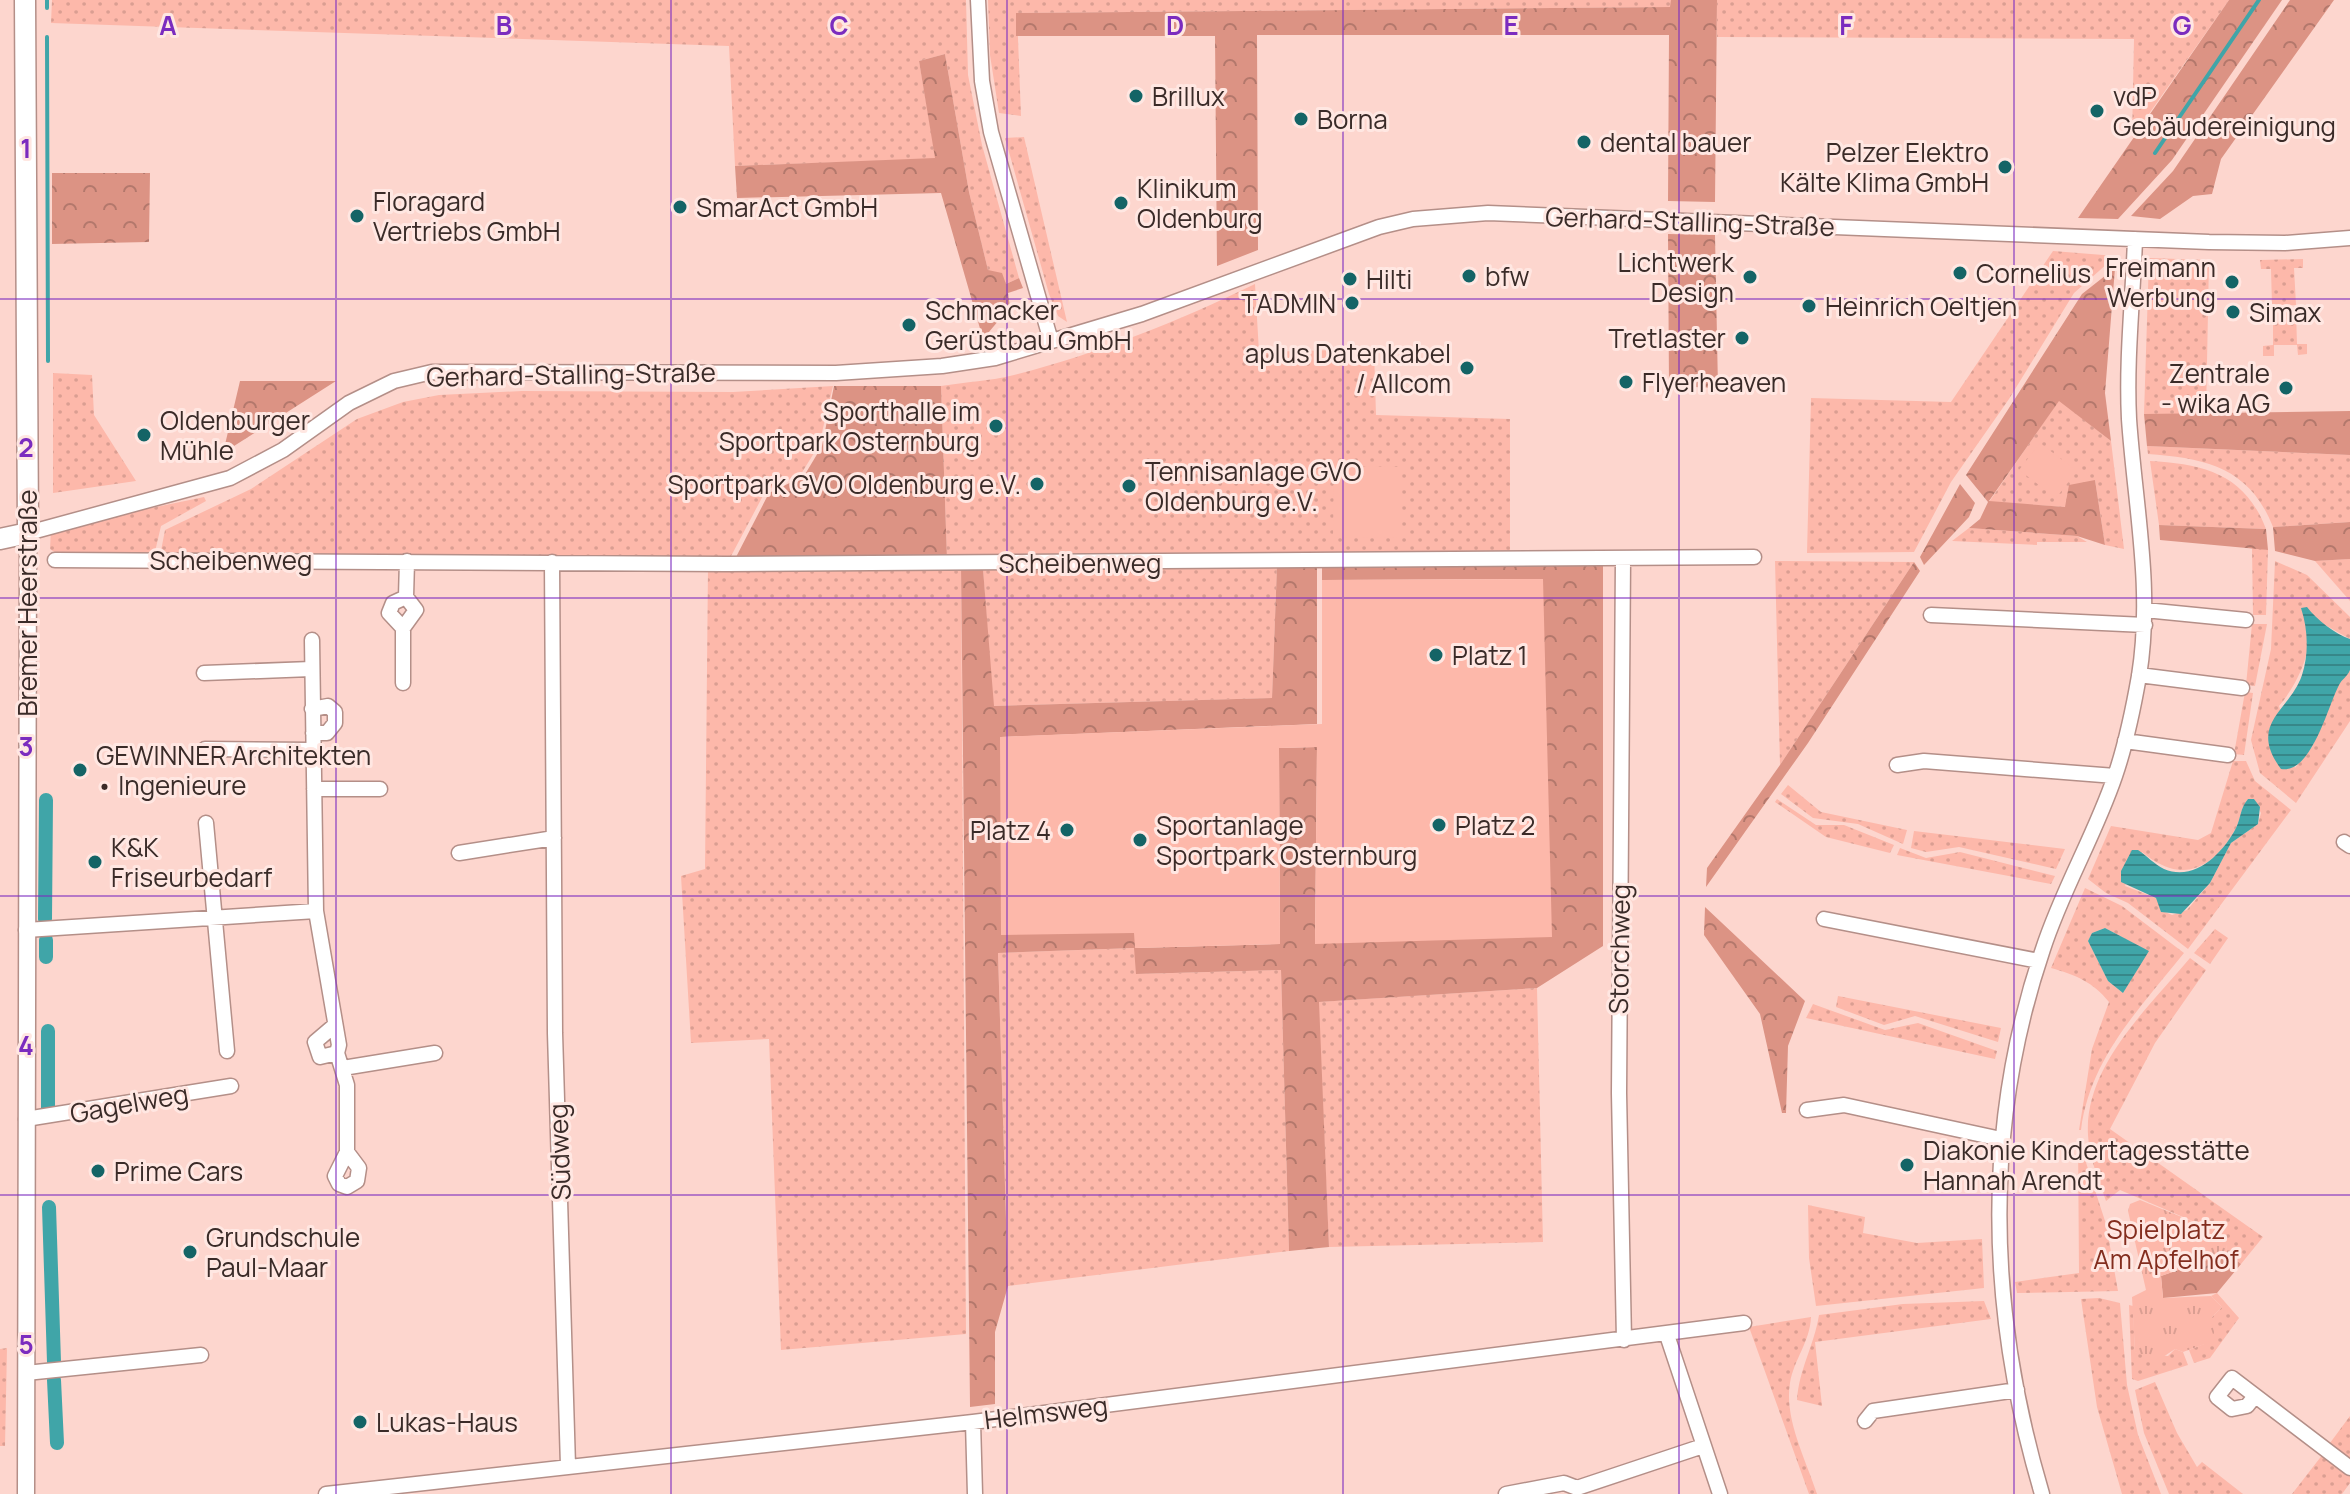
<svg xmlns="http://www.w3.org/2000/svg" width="2350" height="1494" font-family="Manrope,sans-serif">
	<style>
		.grass { fill: url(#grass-dots); fill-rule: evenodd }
		.forest { fill: url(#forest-crowns) }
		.park { fill: url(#park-tufts) }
		.garden { fill: #fdb8aa }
		.water { fill: url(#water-rules) }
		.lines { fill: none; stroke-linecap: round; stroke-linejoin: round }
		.stream { stroke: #40a5a8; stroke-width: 4 }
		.canal { stroke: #40a5a8; stroke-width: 14 }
		.minor-casing { stroke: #b48f88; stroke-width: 17 }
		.tertiary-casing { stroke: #b48f88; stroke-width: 19 }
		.secondary-casing { stroke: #b48f88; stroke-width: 23 }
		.minor { stroke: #fff; stroke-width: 14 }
		.tertiary { stroke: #fff; stroke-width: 16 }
		.secondary { stroke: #fff; stroke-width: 20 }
		.grid { fill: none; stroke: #7b2cbf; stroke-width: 2; stroke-opacity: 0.55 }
		.poi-dot { fill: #146466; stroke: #ffe7e2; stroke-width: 3 }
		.labels { text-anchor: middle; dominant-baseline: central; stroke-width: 6; stroke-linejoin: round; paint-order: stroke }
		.poi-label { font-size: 26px; fill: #3a2b28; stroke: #ffe7e2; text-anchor: start }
		.street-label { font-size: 26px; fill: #3a2b28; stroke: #ffe7e2 }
		.park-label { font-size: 26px; fill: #832d1e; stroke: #ffe7e2 }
		.grid-label { font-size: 26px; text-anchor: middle; font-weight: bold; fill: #7b2cbf; stroke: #ffe7e2; stroke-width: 6; stroke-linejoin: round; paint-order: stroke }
	</style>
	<defs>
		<pattern id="grass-dots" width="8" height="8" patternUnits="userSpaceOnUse" patternTransform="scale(2)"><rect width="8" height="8" fill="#fdb8aa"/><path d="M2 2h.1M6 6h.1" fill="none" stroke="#da9e92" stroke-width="1.8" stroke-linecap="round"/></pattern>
		<pattern id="forest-crowns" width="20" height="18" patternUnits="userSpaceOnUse" patternTransform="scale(2)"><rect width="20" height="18" fill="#dc9384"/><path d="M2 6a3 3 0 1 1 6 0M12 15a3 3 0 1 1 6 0" fill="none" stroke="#b3786c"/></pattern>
		<pattern id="park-tufts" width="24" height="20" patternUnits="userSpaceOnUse" patternTransform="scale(2)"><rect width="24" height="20" fill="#fdb8aa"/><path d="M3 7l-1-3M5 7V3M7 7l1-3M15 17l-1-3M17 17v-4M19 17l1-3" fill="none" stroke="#da9e92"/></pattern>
		<pattern id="water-rules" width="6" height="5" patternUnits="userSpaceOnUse" patternTransform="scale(2)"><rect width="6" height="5" fill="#40a5a8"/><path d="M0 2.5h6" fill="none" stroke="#378789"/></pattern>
	</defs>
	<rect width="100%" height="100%" fill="#fdd6ce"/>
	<path class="grass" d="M52,0h914l2,75 14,70 37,133 -13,6 -18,-14 -19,-78 -24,-138 -26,7 17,98 -201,7 -6,-120 -678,-23z
		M988,0h683v7l-654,6 4,103 -22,-3 -9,-58z
		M1717,0h512l-97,138 2,-99 -417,-2z
		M1024,137l43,185 -9,-6 -9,-22 -44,-156z
		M2053,251l63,5 -42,37 -65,106 -58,83 -37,70 -107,1 4,-155 140,4z
		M2149,258l60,2 -3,155 -62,-1z
		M2303,259v9h-9l2,37 -24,1 -1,-37h-10l-1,-9z
		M1255,284l4,68 115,-3 2,66 134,4v134l-563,5 -6,-172c24,-4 50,-5 73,-11 83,-21 165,-54 241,-91z
		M2296,312l1,32h10v10l-9,1 -1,-10h-23v11h-11v-10l10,-1v-32z
		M53,373l39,2 2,40 42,66 -83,12z
		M833,386l-14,59 -18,29 -35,16 -37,70 -569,-4 5,-26 86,-41 106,-70 46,-17 36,-7 83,-4 211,1z
		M2059,400l52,41 13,108 -19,-4 -10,-65 -30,27 -76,-5z
		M2147,446l203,9v67l-77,5c-23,-59 -67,-69 -125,-73z
		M2150,461c54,3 95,13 116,68l-107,-4z
		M204,497l2,4 -45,25 -7,30 -95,-1 -9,-6 1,-20z
		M1969,528l108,8 10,6h-50v3l-85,-4z
		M2252,547l16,3 -2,65h-13z
		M2350,559v42l-35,-40z
		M1775,561l139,1 -134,203z
		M2275,561l32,14 43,42v22l-32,-18 -11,-13 -4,5c16,29 -5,71 -24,93l16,62 17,-21 28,-66 10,-11v51l-54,82 -36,-30 -9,-33 20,-91z
		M1277,566l-5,132 -279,8 -10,-137z
		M708,567h253l5,767 -185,16 -12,-311 -78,4 -10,-167 24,-7z
		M2252,624h15l-12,62 -9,-1z
		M2245,692l8,1 -9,62 -10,-1z
		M2233,761h13l9,20 36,29 -103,139 -60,-46 -22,-10 -18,-14 23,-53 87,14 13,-7zM2248,799h6l7,14 -3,11 -27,19 -21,40 -23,27 -15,5 -7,-3 -9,-14 -31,-12 17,-34c39,33 71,18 94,-24 5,-10 4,-19 12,-29z
		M1788,785l33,27 86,18 -4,14 -45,-20 -45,-6 -32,-24z
		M1777,799l39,26h28l50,20 -4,8 -64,-16 -51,-35z
		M1914,831l151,18 -9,20 -97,-22 -33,5 -15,-4z
		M1900,848l26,10 34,-6 95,24 -4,8 -154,-29z
		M2085,888l37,18 62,47c-44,55 -94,105 -103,177h-2l13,-81 17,-47c-16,-20 -33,-27 -58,-34zM2105,928l43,23 -25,42 -15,-12 -20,-40 4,-8z
		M2215,929l13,9 -18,26 -16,-11z
		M1135,948l2,26 144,-4 8,281 -281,35 -10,-333z
		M2190,958l16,12 -51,73 -45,86 153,108 -22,27 -14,-11 -2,-18 -105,-45 -14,11c-7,-21 -17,-43 -18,-66 -4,-69 61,-128 102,-177z
		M1537,988l6,254 -214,5 -11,-245z
		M1838,996l163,32 -3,14 -83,-26 -31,9 -48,-18z
		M1813,1004l72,26 33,-7 79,28 -2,8 -189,-41z
		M2078,1138l28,86 12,67 -101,2 -2,-11 64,-9z
		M1808,1205l57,12 -2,16 54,10 65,-4 2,49 -168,18 -7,-48z
		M2217,1293l22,25 -29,40 -16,5 -5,-13 15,-6 8,-27 10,-10 -11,-11z
		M2099,1298l21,5 7,82 11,50 23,59h-39l-25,-87 -16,-108z
		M1984,1301l7,18 -176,23 7,64 -25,-6c2,-31 17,-54 22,-85l84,-11z
		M2129,1305l4,1 2,46 33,4 7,-7 8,3 5,13 -50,16 -6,-2z
		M1811,1317c-1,25 -17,42 -21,66 -6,36 16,77 27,111h-8l-60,-167z
		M7,1348l-2,98h-5v-97z
		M2155,1382l22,51 20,34 5,-5 41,32h-74l-25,-61 -9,-43z
		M2350,1416v42l-20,-15z
		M2323,1454l27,20v9l-8,11h-50z"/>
	<path class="forest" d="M1671,0h46l-2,202 -47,-1 1,-166h-412l1,215 -41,16 -2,-230h-199v-23l654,-6z
		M2229,0h53l-110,160 -54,59 -40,-1z
		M2290,0h44l-113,159 -9,35 -19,2 -33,23 -29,-3 42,-45z
		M945,54l24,138 19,78 14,3 4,11 13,-6 4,10 -15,5 2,14 -27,32 -42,-146 -204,5 -2,-32 200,-8 -16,-97z
		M52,173h98l-1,69 -97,2z
		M1668,234l47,1 3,153 -49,-2z
		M2115,268l-10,125 6,48 -52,-40 -70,100 76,6 4,-22 26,-5 10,65 -28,-9 -108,-8 11,-9 8,-17 -22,-27 116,-181z
		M240,381h96l-113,72z
		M834,386h107l6,172 -213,3 35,-68 35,-17 18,-30z
		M2350,411v44l-203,-9 -3,-32z
		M1960,484l15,19 -6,14 -45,48 -4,-8z
		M2350,522v37l-35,2 -40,-10 -2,-24z
		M2159,525l107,4 2,21 -108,-10z
		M1914,562l6,9 -112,172 -102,144 1,-19 73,-103z
		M1603,563v383l-66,42 -218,14 10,245 -40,4 -8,-281 -145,4 -2,-26 -136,5 10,333 -13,46v72l-25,3 -9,-840 22,2 11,137 278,-8 5,-132 40,-1v159l-316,13 134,196 1,15 144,-4 -1,-196 38,-1 -2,197 228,-365 -221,1v-14z
		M1705,907l100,94 -17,45 -2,67h-4l-22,-99 -56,-79z
		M2227,1253l14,11 -24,29 -54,5 -2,-22z"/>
	<path class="park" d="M2140,1200l86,35 1,18 -66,23 2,22 48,-2 11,11 -10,10 2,16 -9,11 -22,8 -8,-3 -18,12 -22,-9 -3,-55 14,-7 -18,-79 2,-7z"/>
	<path class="garden" d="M2040,443l37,28 -21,27 -37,-28z
		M1334,466l64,1v71l-65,-1z
		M1543,579l9,358 -237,7 2,-197 -38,1 1,196 -145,4 -1,-15 -133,2 -1,-198 322,-13v-144z"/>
	<path class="water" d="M2307,607c10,13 28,27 43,32v31c-3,7 -8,9 -11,15 -11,21 -28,90 -58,84 -34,-46 9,-58 21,-94 7,-21 6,-46 -1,-67z
		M2248,799h6l6,8 -2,17 -27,19 -21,40 -29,31 -20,-2 -5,-14 -35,-16v-11l11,-21h6c9,6 16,14 26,19 31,13 59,-16 72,-41 5,-10 4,-20 12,-29z
		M2105,928l44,23 -26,42 -15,-12 -20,-40 4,-8z"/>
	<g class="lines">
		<path class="stream" d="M47,8v-8
			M47,37l1,324
			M2155,153l104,-153"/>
		<path class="canal" d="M45,919l1,-119
			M46,940v17
			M48,1112v-81
			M49,1207l5,155
			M54,1380l3,63"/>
		<g class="minor-casing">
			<path id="minor" d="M978,0l4,81 9,51 60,209
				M28,533l202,-55 53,-28 66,-47 45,-22 38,-9 404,1 106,-7 53,-8 147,-44 237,-87 34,-8 75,-6 721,29 76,1 65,-5
				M1623,559l-4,534 5,247
				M55,560l672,4 1027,-7
				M552,562l3,471 13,433
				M406,597l10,13 -13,18 -14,-15 4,-10 13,-6 1,-36
				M2145,610l101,10
				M1931,615l214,10
				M403,628v55
				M312,640l4,271 23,134 -2,8 -17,4 -5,-15 20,-17
				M204,673l107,-4
				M2139,675l103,13
				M312,709l16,-3 7,6v11l-8,10h-14
				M2125,741l103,14
				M205,749l106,1
				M1897,765l27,-4 191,15
				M314,789h66
				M206,823l21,228
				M2344,842l6,4
				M459,853l95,-15
				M1824,919l215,42
				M26,930l290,-19
				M337,1053l10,32v67l-12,24 4,8 8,3 10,-6 2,-13 -12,-16
				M343,1068l92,-15
				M1807,1110l37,-5 157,34
				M26,1119l205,-33
				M1667,1335l53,159
				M26,1373l175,-18
				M2255,1396l-8,10 -15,3 -15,-12 15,-19 118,90
				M1865,1421l8,-10 144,-21
				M973,1422l2,72
				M326,1494l647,-72 771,-99
				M1506,1494l58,-11 13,5 126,-42
				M2042,1494c-54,-182 -60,-365 1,-545 19,-59 52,-114 72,-173 11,-32 18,-66 24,-100 14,-87 -4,-170 -10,-257 -3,-60 4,-120 6,-180"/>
		</g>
		<g class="tertiary-casing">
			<path id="tertiary" d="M26,1494l2,-961"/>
		</g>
		<g class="secondary-casing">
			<path id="secondary" d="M0,539l28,-6 -3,-533"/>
		</g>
		<use href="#minor" class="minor"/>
		<use href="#tertiary" class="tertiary"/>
		<use href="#secondary" class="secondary"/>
	</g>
	<path class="grid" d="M336,0v1494M671,0v1494M1007,0v1494M1343,0v1494M1679,0v1494M2014,0v1494M0,299h2350M0,598h2350M0,896h2350M0,1195h2350"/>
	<g class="poi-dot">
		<circle cx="1136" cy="96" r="8"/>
		<circle cx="2097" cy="111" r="8"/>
		<circle cx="1301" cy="119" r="8"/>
		<circle cx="1584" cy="142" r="8"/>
		<circle cx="2005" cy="167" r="8"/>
		<circle cx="1121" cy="203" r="8"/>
		<circle cx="680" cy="207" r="8"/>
		<circle cx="357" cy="216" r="8"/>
		<circle cx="1960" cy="273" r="8"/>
		<circle cx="1469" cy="276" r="8"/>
		<circle cx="1750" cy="277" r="8"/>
		<circle cx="1350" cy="279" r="8"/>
		<circle cx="2232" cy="282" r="8"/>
		<circle cx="1352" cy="303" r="8"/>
		<circle cx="1809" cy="306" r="8"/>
		<circle cx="2233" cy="312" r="8"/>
		<circle cx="909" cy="325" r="8"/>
		<circle cx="1742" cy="338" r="8"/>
		<circle cx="1467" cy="368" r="8"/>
		<circle cx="1626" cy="382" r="8"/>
		<circle cx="2286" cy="388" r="8"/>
		<circle cx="996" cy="426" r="8"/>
		<circle cx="144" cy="435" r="8"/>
		<circle cx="1037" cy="484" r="8"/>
		<circle cx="1129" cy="486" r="8"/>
		<circle cx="1436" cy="655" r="8"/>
		<circle cx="80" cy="770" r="8"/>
		<circle cx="1439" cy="825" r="8"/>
		<circle cx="1067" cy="830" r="8"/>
		<circle cx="1140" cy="840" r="8"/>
		<circle cx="95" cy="862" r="8"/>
		<circle cx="1907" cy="1165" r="8"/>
		<circle cx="98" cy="1171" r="8"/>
		<circle cx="190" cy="1252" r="8"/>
		<circle cx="360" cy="1422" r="8"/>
	</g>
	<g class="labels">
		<g class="poi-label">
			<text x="1152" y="96">Brillux</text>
			<text x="2113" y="96">vdP<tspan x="2113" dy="30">Gebäudereinigung</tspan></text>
			<text x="1317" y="119">Borna</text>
			<text x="1600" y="142">dental bauer</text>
			<text x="1989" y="152" text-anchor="end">Pelzer Elektro<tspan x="1989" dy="30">Kälte Klima GmbH</tspan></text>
			<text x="1137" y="188">Klinikum<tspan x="1137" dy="30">Oldenburg</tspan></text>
			<text x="373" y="201">Floragard<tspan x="373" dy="30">Vertriebs GmbH</tspan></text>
			<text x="696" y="207">SmarAct GmbH</text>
			<text x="1734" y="262" text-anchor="end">Lichtwerk<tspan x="1734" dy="30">Design</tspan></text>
			<text x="2216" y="267" text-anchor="end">Freimann<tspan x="2216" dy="30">Werbung</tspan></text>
			<text x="1976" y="273">Cornelius</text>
			<text x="1485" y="276">bfw</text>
			<text x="1366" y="279">Hilti</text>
			<text x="1336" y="303" text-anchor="end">TADMIN</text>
			<text x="1825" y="306">Heinrich Oeltjen</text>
			<text x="925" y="310">Schmacker<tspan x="925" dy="30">Gerüstbau GmbH</tspan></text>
			<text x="2249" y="312">Simax</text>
			<text x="1726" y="338" text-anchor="end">Tretlaster</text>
			<text x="1451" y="353" text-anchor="end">aplus Datenkabel<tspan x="1451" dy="30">/ Allcom</tspan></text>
			<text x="2270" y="373" text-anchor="end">Zentrale<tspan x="2270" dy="30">- wika AG</tspan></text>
			<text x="1642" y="382">Flyerheaven</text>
			<text x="980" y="411" text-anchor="end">Sporthalle im<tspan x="980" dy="30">Sportpark Osternburg</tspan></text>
			<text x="160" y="420">Oldenburger<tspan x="160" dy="30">Mühle</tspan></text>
			<text x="1145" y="471">Tennisanlage GVO<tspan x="1145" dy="30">Oldenburg e.V.</tspan></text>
			<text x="1021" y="484" text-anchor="end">Sportpark GVO Oldenburg e.V.</text>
			<text x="1452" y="655">Platz 1</text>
			<text x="96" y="755">GEWINNER Architekten<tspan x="96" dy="30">• Ingenieure</tspan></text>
			<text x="1156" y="825">Sportanlage<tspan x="1156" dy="30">Sportpark Osternburg</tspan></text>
			<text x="1455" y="825">Platz 2</text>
			<text x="1051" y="830" text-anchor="end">Platz 4</text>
			<text x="111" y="847">K&amp;K<tspan x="111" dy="30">Friseurbedarf</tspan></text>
			<text x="1923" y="1150">Diakonie Kindertagesstätte<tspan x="1923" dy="30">Hannah Arendt</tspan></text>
			<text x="114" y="1171">Prime Cars</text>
			<text x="206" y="1237">Grundschule<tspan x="206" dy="30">Paul-Maar</tspan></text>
			<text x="376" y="1422">Lukas-Haus</text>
		</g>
		<g class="street-label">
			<text transform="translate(1690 221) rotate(2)">Gerhard-Stalling-Straße</text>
			<text transform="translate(571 374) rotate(-1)">Gerhard-Stalling-Straße</text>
			<text x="231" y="560">Scheibenweg</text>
			<text x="1080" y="563">Scheibenweg</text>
			<text transform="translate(27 603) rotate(-90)">Bremer Heerstraße</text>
			<text transform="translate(1619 949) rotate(-89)">Storchweg</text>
			<text transform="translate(129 1103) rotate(-10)">Gagelweg</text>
			<text transform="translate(559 1152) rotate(-92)">Südweg</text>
			<text transform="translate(1046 1412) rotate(-7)">Helmsweg</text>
		</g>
		<g class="park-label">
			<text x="2166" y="1229">Spielplatz<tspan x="2166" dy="30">Am Apfelhof</tspan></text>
		</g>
	</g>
	<g class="grid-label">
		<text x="168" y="35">A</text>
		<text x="504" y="35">B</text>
		<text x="839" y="35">C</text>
		<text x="1175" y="35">D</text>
		<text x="1511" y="35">E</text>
		<text x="1846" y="35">F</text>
		<text x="2182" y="35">G</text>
		<text x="26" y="158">1</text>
		<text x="26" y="457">2</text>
		<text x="26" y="756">3</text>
		<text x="26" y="1055">4</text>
		<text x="26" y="1354">5</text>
	</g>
</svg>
